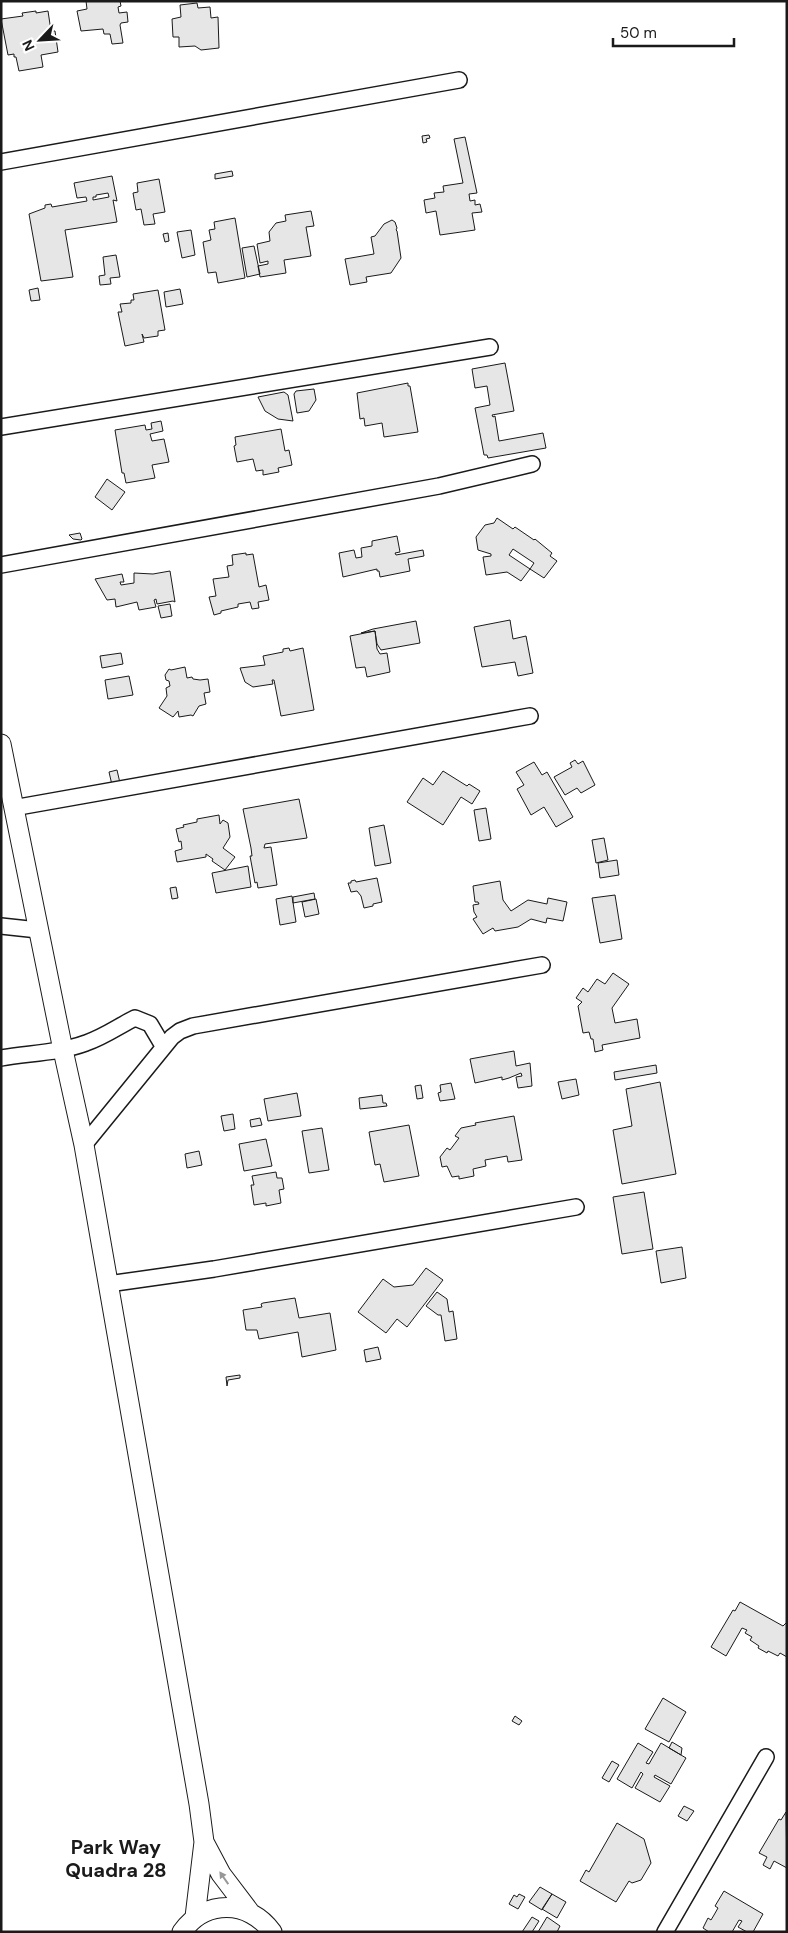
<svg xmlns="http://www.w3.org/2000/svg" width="788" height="1933" font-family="'DM Sans',sans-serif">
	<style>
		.building { fill: #e6e6e6; stroke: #1a1a1a; fill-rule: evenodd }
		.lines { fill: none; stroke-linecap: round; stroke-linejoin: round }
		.minor-casing { stroke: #1a1a1a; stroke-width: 18 }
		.tertiary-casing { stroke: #1a1a1a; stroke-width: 21 }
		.minor { stroke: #fff; stroke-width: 15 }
		.tertiary { stroke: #fff; stroke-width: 19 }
		.oneway { fill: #989898 }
		.labels { text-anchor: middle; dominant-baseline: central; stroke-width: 4; stroke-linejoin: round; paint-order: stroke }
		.district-label { font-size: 20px; font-weight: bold; fill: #1a1a1a; stroke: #fff }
	</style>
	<rect width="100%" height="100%" fill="#fff"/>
	<path class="building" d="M86,1h34l1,5 -3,1 1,6 8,-1 1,10 -7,1 -1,2 3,18 -11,1 -2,-10h-6l-1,-5 -22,2 -4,-20 10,-2z
		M197,3l1,5 12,-1 1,11 7,-1 1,31 -18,2 -6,-4 -16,1v-10h-6l-1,-18 9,-2 -1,-12z
		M36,11v2l12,-2 3,20h4l3,21 -17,3 2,12 -24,4 -3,-14h-2v-3l-6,1 -7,-36 22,-3 -1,-3z
		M429,135l1,3 -4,1 1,3 -4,1 -1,-7z
		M465,137l12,56 -8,1 1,7 5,-1v5l5,-1 2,8 -10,1 3,17 -35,5 -4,-24 -10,2 -2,-13 11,-2 -1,-5 10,-1 -1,-6 20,-3 -9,-44z
		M232,171l1,5 -18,3v-5z
		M112,176l5,25 -4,-1 4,22 -52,8 8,47 -32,4 -12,-67 16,-6v-3l6,-1 1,3 35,-6 -1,-4 -9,1 -3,-15zM108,193l1,4 -16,3v-3h3v-2z
		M159,179l6,33 -12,2 2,10 -11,1 -3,-16 -5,1 -3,-17 5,-1 -1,-9z
		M311,211l3,15 -8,1 5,29 -27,4 2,13 -26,4 -2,-11 10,-2v-3l-8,2 -3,-19 13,-3 -1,-9 7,-9 10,-2 -1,-6z
		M235,218l10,60 -27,5 -2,-11 -8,1 -5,-31 8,-2 -2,-10 6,-1 -1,-7z
		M392,220l3,2 2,6 -1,2 1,1 4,27 -10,15 -25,4 1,5 -17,3 -5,-26 29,-5 -3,-17 4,-1 9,-12z
		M191,230l4,25 -13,3 -5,-26z
		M168,233l1,8 -4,1 -2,-8z
		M254,246l6,28 -13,3 -5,-29z
		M116,255l4,22 -10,1 1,6 -11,1 -1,-9 6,-1 -2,-18z
		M38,288l2,12 -9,1 -2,-11z
		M180,289l3,15 -17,3 -2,-15z
		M158,290l7,40 -7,1v5l-14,2 -2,-4 2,8 -19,4 -7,-34h4l-2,-8 11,-1v-3h3l-1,-6z
		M505,363l9,48 -22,4 1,2 2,-1 4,25 44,-8 3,15 -58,10 -1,-3h-3l-9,-47 15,-3 -3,-19 -12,2 -3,-19z
		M408,383v3h2l8,46 -34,5 -2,-14 -17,3 -1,-8 -4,1 -3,-26z
		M314,389l2,11 -7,11 -12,2 -3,-19 2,-3z
		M284,392l4,3 5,26 -15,-2 -13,-8 -7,-14z
		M161,421l2,10 -13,3 2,7 12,-2 5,23 -17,3 3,13 -29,5 -2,-10h-2l-7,-43 30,-5 1,5 6,-1 -1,-6z
		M281,429l4,22 4,-1 3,15 -14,3 1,4 -16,3v-5l-7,1 -3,-12 -16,3 -3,-16 2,-1 -1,-8z
		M107,479l18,13 -13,18 -17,-13z
		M497,518l16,11 2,-2 19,13 1,-1 17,14 -2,3 7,5 -13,17 -14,-9 -9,12 -14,-9 -21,3 -3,-18 8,-1v-2l-13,-4 -2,-13 9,-12 9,-2zM513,549l21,14 -4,6 -21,-14z
		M80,533l2,6 -1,1 -8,-1 -4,-4z
		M397,536l3,16 -5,1 1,2 27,-5 1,6 -16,3 2,12 -30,6 -1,-6h-2v-2l-34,8 -4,-24 15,-3 2,8 6,-1 -1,-9 11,-2v-5z
		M246,553v2l7,-1 6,33 7,-2 3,15 -11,2 1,6 -7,1 -2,-7 -12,2v3l-17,4v2l-7,2 -5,-18 7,-1 -3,-17 16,-2 -2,-11 6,-1 -1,-10z
		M170,571l5,31 -2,-1 -16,3 -1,-5 -2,1 2,7 -17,3 -2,-8 -21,5 -1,-8 -8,1 -12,-21 27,-5 2,8h-4l1,3 13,-2v-10l19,1z
		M170,604l2,12 -11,2 -3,-12z
		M510,620l3,19 13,-3 7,37 -15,3 -3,-14 -33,5 -8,-40z
		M416,621l4,22 -39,7 -4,-6 -2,-13 -14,2 12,-4z
		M375,631l2,18 3,5 7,-1 3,19 -23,5 -2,-10 -9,1 -6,-32z
		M289,648l1,3 13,-3 11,62 -33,6 -7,-36h-2l1,4 -20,3 -8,-5 -5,-14 25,-3 -2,-9 20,-4v-3z
		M121,653l2,11 -21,4 -2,-12z
		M185,667l2,11 5,-1 1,2 7,1 8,-1 2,13 -6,1 2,11 -7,2 -6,10 -2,-1 -12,2 -1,-6 -5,6 -14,-9 8,-12 -1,-8 4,-2 -1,-5 -3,-1 -1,-5 4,-6 2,1z
		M129,676l4,19 -25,4 -3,-19z
		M575,760l3,4 5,-3 12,24 -14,8 -4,-5 -12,7 -11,-18 18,-10 -2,-4z
		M534,762l8,13 5,-3 26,45 -17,10 -12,-20 -13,8 -14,-26 7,-4 -8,-13z
		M117,770l3,13 -8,2 -3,-13z
		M443,771l24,15 2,-2 11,7 -8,13 -11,-7 -18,28 -36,-23 16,-24 10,7z
		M299,799l8,39 -42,6 -1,4 7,-1 6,38 -19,3 -1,-6 -2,1 -5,-27h2l-1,-8 -8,-39z
		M486,808l5,31 -12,2 -5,-31z
		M219,815l1,9 3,-4 5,3 2,14 -7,11 12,9 -10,13 -13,-9 1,-2 -7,-5v3l-29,5 -2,-11 7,-2 -1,-8 -2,1 -3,-13 8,-2 -1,-2 14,-3v-3z
		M384,825l7,38 -16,3 -6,-38z
		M604,838l4,22 -12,3 -4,-23z
		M617,860l2,15 -19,3 -2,-15z
		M248,866l3,21 -35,6 -4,-20z
		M377,878l5,24 -9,2v2l-9,2 -3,-12 -4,-5 -6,1 -3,-9h3v-2l4,-1 1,2z
		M500,881l3,19 8,11 17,-11 19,4 1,-6 19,4 -4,19 -16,-3 -1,5 -15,-4 -13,8 -23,4 -2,-3 -10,6 -10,-15 4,-2 -3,-5 -1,-7 6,-1 -1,-2h-3l-2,-16z
		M176,887l2,11 -6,1 -2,-11z
		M314,893l1,6 -22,4v-6z
		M615,895l7,44 -22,4 -8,-45z
		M292,896l4,26 -16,3 -4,-26z
		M316,899l3,15 -14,3 -3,-15z
		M613,973l16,11 -17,24 3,15 22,-4 3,19 -38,7 1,5 -8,2 -2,-13h-2l-2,-7 -6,1 -5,-27 4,-4 -6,-4 7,-10 5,4 9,-13 8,5z
		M514,1051l2,15 14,-3 2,23 -14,2 -2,-11 6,-1 -1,-3 -12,5 -7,2v-3l-27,6 -5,-24z
		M656,1065l1,8 -42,7 -1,-8z
		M576,1079l3,16 -17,4 -4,-17z
		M660,1082l16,92 -54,10 -9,-54 19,-4 -6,-37z
		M451,1083l4,16 -15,2 -2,-8 3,-1 -1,-7z
		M421,1085l2,13 -6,1 -2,-13z
		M297,1093l4,23 -33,5 -4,-22z
		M382,1095l1,8h3l1,3 -27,3 -1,-11z
		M233,1114l2,15 -11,2 -3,-15z
		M514,1116l8,44 -14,2 -1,-6 -22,4 1,6 -13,3 1,7 -15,3v-3l-7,1 -5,-11 -5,1 -2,-10 7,-9 3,2 9,-12 -4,-2 6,-8 15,-3 -1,-2z
		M260,1118l2,7 -11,2 -1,-7z
		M409,1125l10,51 -35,6 -4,-18 -5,1 -6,-33z
		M322,1128l7,42 -20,3 -7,-42z
		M266,1139l6,27 -28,5 -5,-27z
		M199,1151l3,14 -15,3 -2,-14z
		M276,1172l1,6h5l2,11 -5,1 2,13 -15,3v-3l-12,2 -3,-20h3l-2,-9z
		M644,1192l9,57 -31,5 -9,-57z
		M682,1247l4,31 -25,5 -5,-32z
		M426,1268l17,12 -36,47 -10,-8 -11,14 -28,-21 25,-33 11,8 19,-2z
		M437,1292l10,7 2,13 4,-1 4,28 -12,2 -4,-26h-3l-12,-9z
		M295,1298l4,20 31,-5 6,37 -34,7 -4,-25 -39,7 -2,-9h-11l-3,-20 19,-3 -1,-3 2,-1z
		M378,1347l3,12 -15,3 -2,-12z
		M240,1375v3l-12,2 -1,6 -1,-9z
		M740,1602l43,24 4,-4v35l-7,-4 -2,3 -10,-5 -1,2 -9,-5 1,-2 -9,-6 2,-3 -7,-4 2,-3 -5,-2 -16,28 -15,-9 22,-37 2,1z
		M663,1698l23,14 -17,30 -24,-13z
		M515,1716l7,5 -3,4 -7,-4z
		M672,1742l10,6 -1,7 -12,-7z
		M638,1743l15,9 -7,11 3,1 12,-21 25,15 -15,26 -16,-9 -1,2 16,9 -10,16 -25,-14 8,-14 -2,-2 -9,16 -15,-9z
		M612,1761l7,4 -10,17 -7,-4z
		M684,1806l10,5 -7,10 -9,-5z
		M786,1812l1,56 -13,-7 -4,8 -7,-4 4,-8 -8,-4 20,-34 2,1z
		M617,1823l27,16 7,24 -10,17 -9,3 -3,-2 -13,21 -36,-21 6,-11 3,2z
		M540,1887l12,7 -10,16 -13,-8z
		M724,1891l39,23 -10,18h-6l-9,-5 4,-6 -3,-1 -7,12h-23l-6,-4 5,-10 3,2 3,-5 4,-7 -3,-2z
		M519,1894l6,3 -7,12 -9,-5 5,-9 3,2z
		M552,1894l14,8 -9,16 -15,-9z
		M532,1917l7,4 -7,11h-10z
		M547,1917l13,9 -3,6h-19z"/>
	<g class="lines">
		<g class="minor-casing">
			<path id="minor" d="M1,162l458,-82
				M1,427l489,-80
				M1,565l438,-79 93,-22
				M13,808l517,-92
				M1,926l37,4
				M1,1058c29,-5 58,-5 85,-15 18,-6 33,-17 49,-25l15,6 13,22
				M84,1145l88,-108 8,-6 13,-5 349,-61
				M108,1284l106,-15 362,-62
				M665,1932l101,-175"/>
		</g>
		<g class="tertiary-casing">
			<path id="tertiary" d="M1,744l62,306 21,95 115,659 5,38 -9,75
				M204,1842l17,32 28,37
				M182,1932c23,-33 67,-32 90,0"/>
		</g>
		<use href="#minor" class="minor"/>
		<use href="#tertiary" class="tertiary"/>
	</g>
	<defs><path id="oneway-solid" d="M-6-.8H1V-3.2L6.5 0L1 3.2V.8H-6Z" transform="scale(1.25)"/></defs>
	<use class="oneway" href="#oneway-solid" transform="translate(224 1878) rotate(-125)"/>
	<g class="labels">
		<g class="district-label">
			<text x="116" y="1847">Park Way<tspan x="116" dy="23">Quadra 28</tspan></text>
		</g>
	</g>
	<rect width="788" height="1933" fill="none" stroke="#1a1a1a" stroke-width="5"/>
	<g transform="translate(40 40) rotate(245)" stroke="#ffffff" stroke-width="4" paint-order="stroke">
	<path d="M0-4L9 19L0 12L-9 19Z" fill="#1a1a1a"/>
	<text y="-8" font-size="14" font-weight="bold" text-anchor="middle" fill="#1a1a1a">N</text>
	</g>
	<path d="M613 38v8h121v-8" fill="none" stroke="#1a1a1a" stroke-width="2.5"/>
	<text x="620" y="38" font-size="15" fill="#1a1a1a" stroke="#ffffff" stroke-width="4" paint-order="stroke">50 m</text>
</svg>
